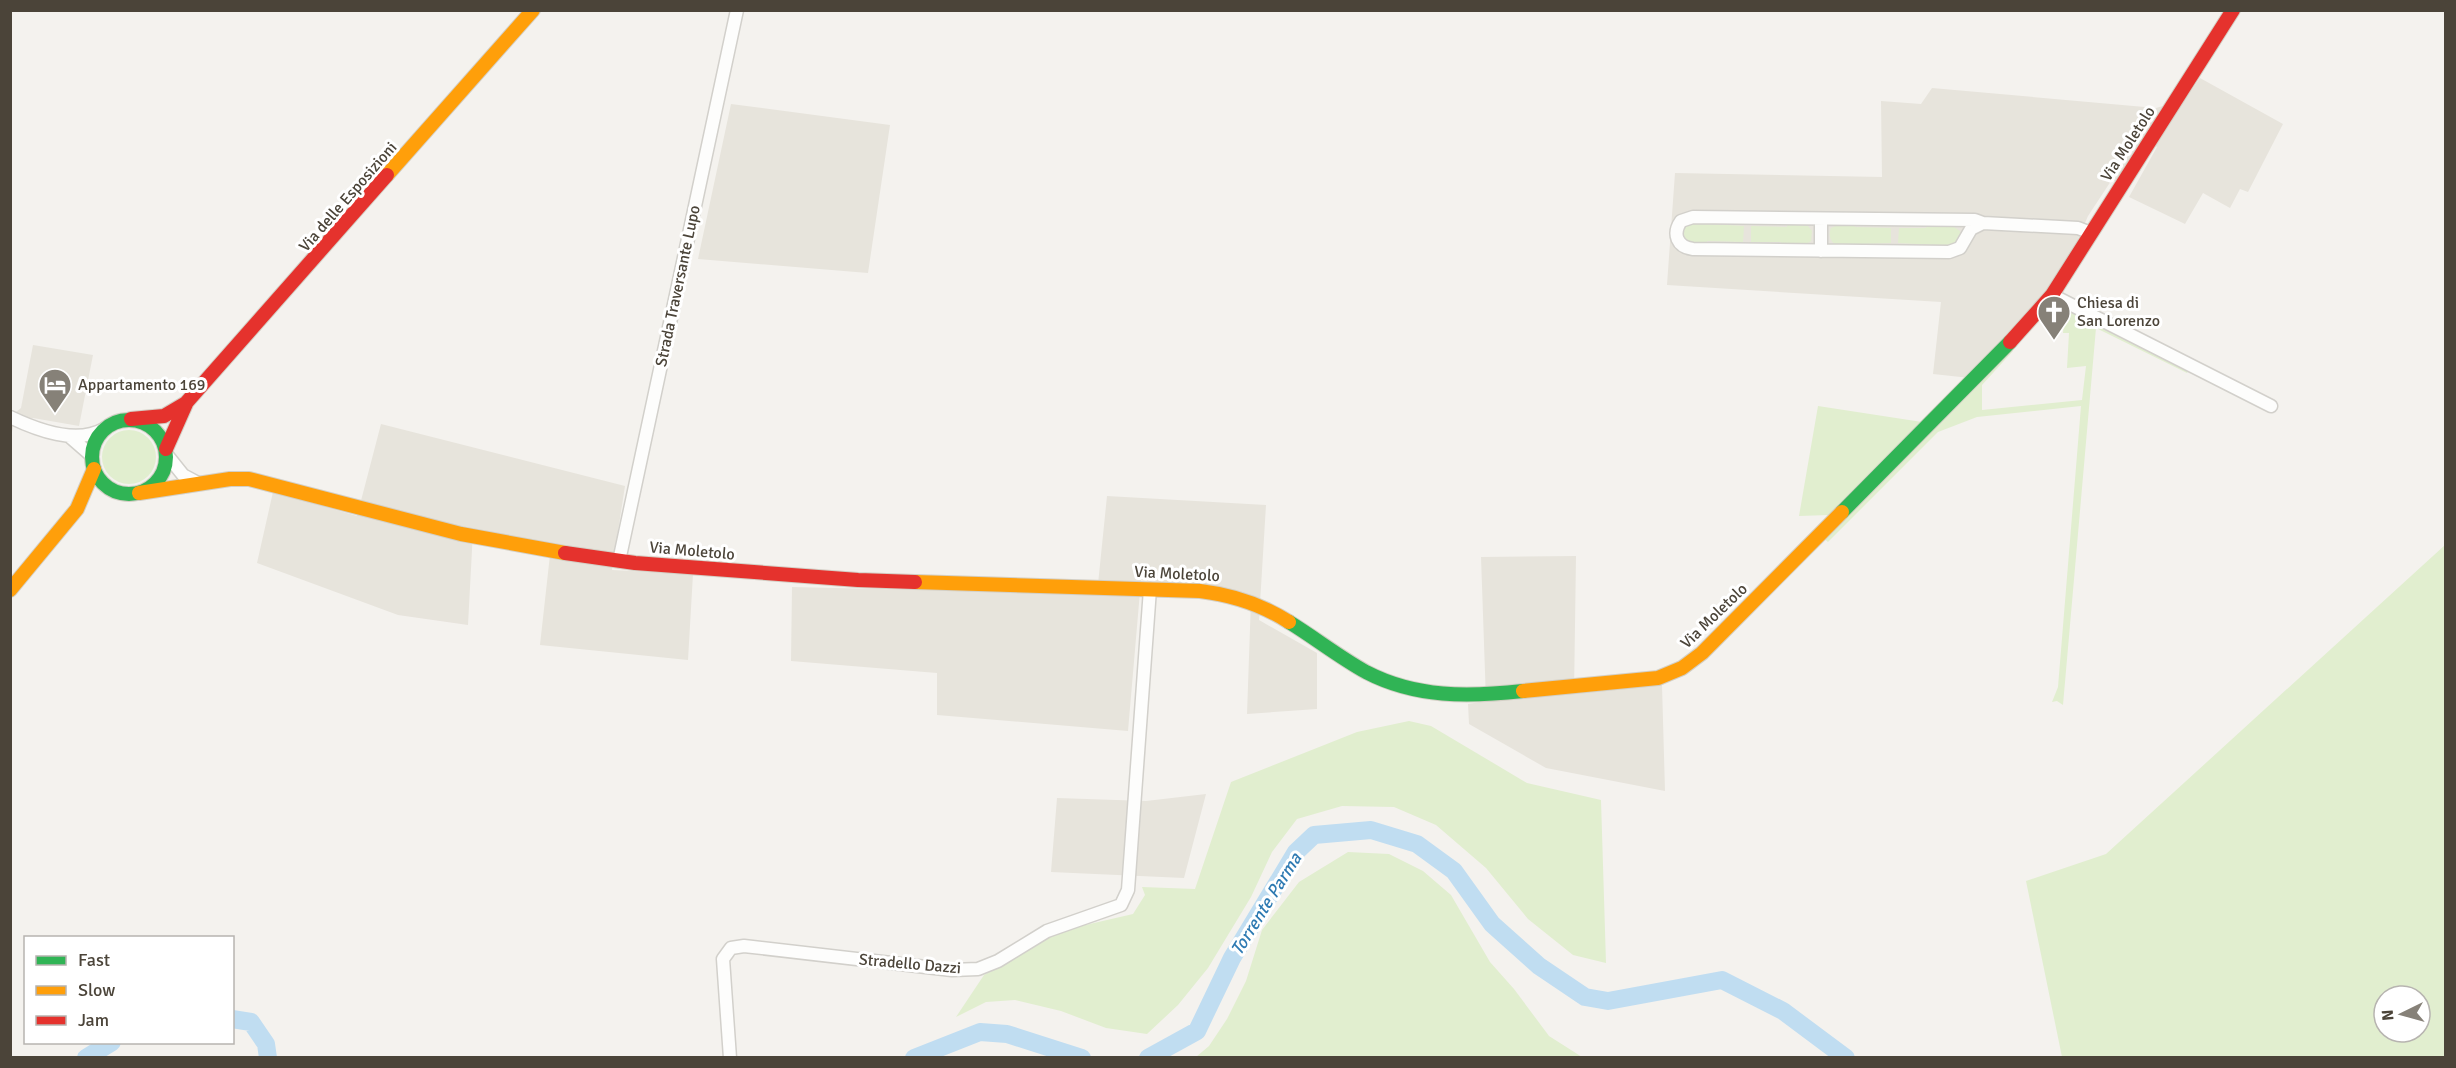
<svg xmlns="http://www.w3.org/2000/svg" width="2456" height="1068" font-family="Signika,sans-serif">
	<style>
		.residential { fill: #e7e4dc }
		.green { fill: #e1eecf; fill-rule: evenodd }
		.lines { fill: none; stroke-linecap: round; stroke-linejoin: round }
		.river { stroke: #c0ddf1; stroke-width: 18 }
		.street-casing { stroke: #d2d0cb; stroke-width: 15 }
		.fast-casing { stroke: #d3cfc5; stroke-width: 16 }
		.slow-casing { stroke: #d3cfc5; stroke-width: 16 }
		.jam-casing { stroke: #d3cfc5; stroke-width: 16 }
		.street { stroke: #fdfdfc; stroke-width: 12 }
		.fast { stroke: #30b455; stroke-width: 14 }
		.slow { stroke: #ff9f0a; stroke-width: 14 }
		.jam { stroke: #e5322d; stroke-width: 14 }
		.labels { text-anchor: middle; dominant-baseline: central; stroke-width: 6; stroke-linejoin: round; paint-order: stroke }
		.street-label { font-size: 16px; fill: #4b4439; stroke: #fff }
		.poi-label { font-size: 16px; fill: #4b4439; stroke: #fff; text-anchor: start }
		.water-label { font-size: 18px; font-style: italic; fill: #2e7ab2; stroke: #fff }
	</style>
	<rect width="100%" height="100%" fill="#f4f2ee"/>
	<path class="residential" d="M2200,78l83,46 -35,68 -8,-3 -10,19 -27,-15 -18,31 -56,-27 28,-50 -3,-3z
		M1932,88l224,20 10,-3 -45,76h-10l-23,35 -10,23 2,5 -18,29 -92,105 -37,-4 8,-72 -274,-17 8,-112 207,4 -1,-76 40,3z
		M731,104l159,21 -22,148 -170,-14z
		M33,345l60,10 -14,71 -46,-8 -20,8 -2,12v-22l10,-8z
		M381,424l244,62 -13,84 81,4 -5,86 -148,-15 11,-99 -78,-15 -5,94 -70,-10 -141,-52 16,-71 84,24z
		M1107,496l159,9 -7,115 58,33v56l-70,5 4,-114 -17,-10 -93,-10 -13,151 -191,-16v-42l-146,-12 1,-74 305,7z
		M1576,556l-2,138 88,-9 3,106 -119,-23 -77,-44 -1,-20 18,-3 -5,-144z
		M1206,794l-22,84 -133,-6 6,-74 89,3z"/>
	<path class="green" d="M1691,223l53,3 -1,16 -36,-1v3l-22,-3 -4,-10 3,-6z
		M1787,224l21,2 4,5 -1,10 -6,4h-24v-3h-30v-16l36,1z
		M1840,224h15v3l36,1v15l-54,2c-7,-3 -9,-10 -6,-17z
		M1927,225h24l9,6 1,7 -7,8 -56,-3 1,-15h27z
		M2060,303l130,65 -3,5 -91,-45 -33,377 -6,-4 -5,1 6,-15 23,-281 -104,11 -39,15 -110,110 -6,-5 188,-188 3,2 -31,34v25l100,-10 4,-34 -19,2 2,-35h-6l1,-14h-5z
		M1818,406l104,16 -93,93 -30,1z
		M102 457a27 27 0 1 1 54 0a27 27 0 1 1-54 0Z
		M2445,545v512h-383l-36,-176 80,-27zM2384,996h36v36h-36z
		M1409,721l22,5 96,57 74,17 5,163 -33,-8 -45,-36 -42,-51 -50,-43 -42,-18 -52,-1 -45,13 -25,33 -21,45 -43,71 -30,37 -31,29 -41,-6 -45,-17 -46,-11 -29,2 -30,15 28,-42 71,-43 78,-18 12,-19 -3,-8 53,2 36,-107 126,-50z
		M1348,852l41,2 34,17 28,24 39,67 24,27 35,47 33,21h-386l13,-11 18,-27 19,-38 16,-51 37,-48z"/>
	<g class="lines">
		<path class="river" d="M232,1019l19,3 15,22 2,14
			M86,1058l26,-16
			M914,1058l66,-26 27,2 75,24
			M1148,1058l49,-27 35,-73 64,-106 18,-17 57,-5 46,14 37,27 38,53 47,42 46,31 23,4 114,-21 61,31 63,47"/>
		<g class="street-casing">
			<path id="street" d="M1983,223l-12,6 -11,19 -11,4 -256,-3c-16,-2 -21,-15 -12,-28l12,-4 282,3 8,3 95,5 13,5
				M1821,251v-32
				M2052,295l219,111
				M10,417c27,13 66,28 94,12
				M69,436l23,20
				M167,455l16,20 15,8
				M619,561l118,-551
				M730,1058l-7,-99 8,-11 13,-2 208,24 26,-1 20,-8 49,-30 74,-26 7,-15 22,-301"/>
		</g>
		<g class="fast-casing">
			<path id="fast" d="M92 457a37 37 0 1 1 74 0a37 37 0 1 1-74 0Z
				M1842,512l168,-170
				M1289,622c26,16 50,35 77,50 50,26 102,25 157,19"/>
		</g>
		<g class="slow-casing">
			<path id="slow" d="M387,175l146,-165
				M139,493l91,-14h19l212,55 104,19
				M915,582l285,9c33,4 61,13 89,31
				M10,590l67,-81 17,-40
				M1523,691l135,-13 24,-10 20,-15 140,-141"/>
		</g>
		<g class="jam-casing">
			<path id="jam" d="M2010,342l42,-47 181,-285
				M131,419l33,-3 22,-13 201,-228
				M166,449l20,-45
				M565,553l70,10 223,17 57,2"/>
		</g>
		<use href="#street" class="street"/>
		<use href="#fast" class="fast"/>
		<use href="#slow" class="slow"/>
		<use href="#jam" class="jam"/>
	</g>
	<defs>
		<g id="church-pin" transform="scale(1.725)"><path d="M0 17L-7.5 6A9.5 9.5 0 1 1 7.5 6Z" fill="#868178" stroke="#fff"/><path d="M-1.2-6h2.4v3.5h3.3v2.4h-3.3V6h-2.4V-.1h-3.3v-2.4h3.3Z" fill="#fff"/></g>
		<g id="hotel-pin" transform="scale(1.725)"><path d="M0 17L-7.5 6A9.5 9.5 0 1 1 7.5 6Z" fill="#868178" stroke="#fff"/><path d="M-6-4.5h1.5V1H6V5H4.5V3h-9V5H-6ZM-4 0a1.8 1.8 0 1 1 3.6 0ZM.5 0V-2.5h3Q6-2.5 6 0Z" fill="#fff"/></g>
	</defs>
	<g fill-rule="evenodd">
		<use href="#church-pin" x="2054" y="312"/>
		<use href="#hotel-pin" x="55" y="385"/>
	</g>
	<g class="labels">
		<g class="street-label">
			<text transform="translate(2128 144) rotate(-57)">Via Moletolo</text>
			<text transform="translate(348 197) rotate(-49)">Via delle Esposizioni</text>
			<text transform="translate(678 286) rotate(-78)">Strada Traversante Lupo</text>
			<text transform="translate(692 551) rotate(5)">Via Moletolo</text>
			<text transform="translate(1177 574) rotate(3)">Via Moletolo</text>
			<text transform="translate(1714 616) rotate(-44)">Via Moletolo</text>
			<text transform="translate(910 964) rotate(5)">Stradello Dazzi</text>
		</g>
		<g class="poi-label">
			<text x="2077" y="303">Chiesa di<tspan x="2077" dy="18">San Lorenzo</tspan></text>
			<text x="78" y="385">Appartamento 169</text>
		</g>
		<g class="water-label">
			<text transform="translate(1266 904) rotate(-58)">Torrente Parma</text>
		</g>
	</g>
	<rect width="2456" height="1068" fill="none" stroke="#4b4439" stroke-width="24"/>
	<rect x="24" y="936" width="210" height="108" fill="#ffffff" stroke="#b7b4b0" stroke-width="1.5"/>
	<rect x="36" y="956" width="30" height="9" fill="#30b455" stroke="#b7b4b0" stroke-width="1.5"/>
	<text x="78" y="966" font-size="18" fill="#4b4439">Fast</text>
	<rect x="36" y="986" width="30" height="9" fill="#ff9f0a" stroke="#b7b4b0" stroke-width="1.5"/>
	<text x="78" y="996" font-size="18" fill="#4b4439">Slow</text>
	<rect x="36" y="1016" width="30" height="9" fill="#e5322d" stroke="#b7b4b0" stroke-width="1.5"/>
	<text x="78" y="1026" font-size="18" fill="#4b4439">Jam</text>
	<g transform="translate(2402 1014) rotate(265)"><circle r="28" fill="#ffffff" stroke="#b7b4b0" stroke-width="1.5"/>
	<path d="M0-4.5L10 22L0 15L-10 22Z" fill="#868178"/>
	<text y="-9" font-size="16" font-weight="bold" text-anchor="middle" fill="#4b4439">N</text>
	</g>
</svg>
